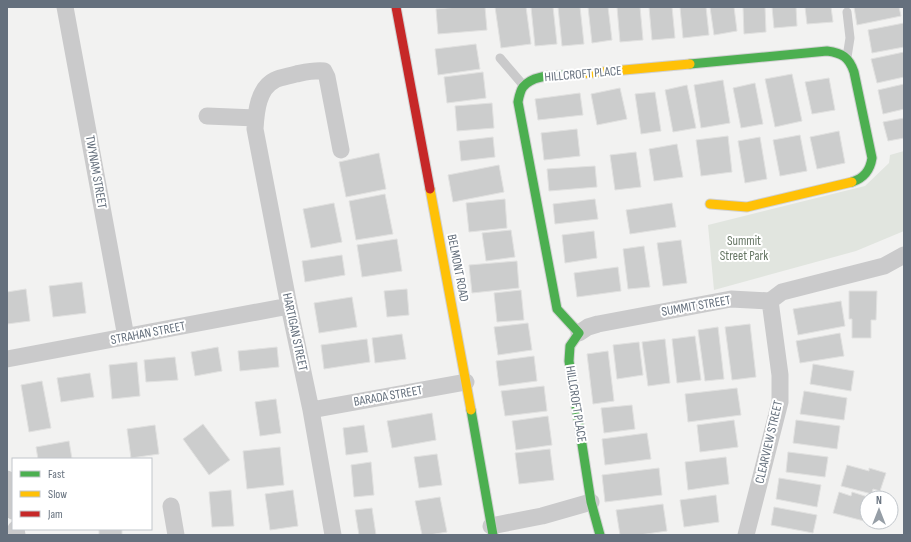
<svg xmlns="http://www.w3.org/2000/svg" width="911" height="542" font-family="'Sofia Sans Condensed',sans-serif">
	<style>
		.green { fill: #e1e5df }
		.building { fill: #cccdcd; stroke: #e1e1e0 }
		.lines { fill: none; stroke-linecap: round; stroke-linejoin: round }
		.fast-casing { stroke: #d0d0d1; stroke-width: 11 }
		.slow-casing { stroke: #d0d0d1; stroke-width: 11 }
		.jam-casing { stroke: #d0d0d1; stroke-width: 11 }
		.lane { stroke: #cacacb; stroke-width: 9 }
		.street { stroke: #cacacb; stroke-width: 17 }
		.fast { stroke: #4caf50; stroke-width: 9 }
		.slow { stroke: #ffc107; stroke-width: 9 }
		.jam { stroke: #c62828; stroke-width: 9 }
		.labels { text-anchor: middle; dominant-baseline: central; stroke-width: 4; stroke-linejoin: round; paint-order: stroke }
		.street-label { font-size: 13px; fill: #65707d; stroke: #fff }
		.park-label { font-size: 13px; fill: #657563; stroke: #fff }
	</style>
	<rect width="100%" height="100%" fill="#f2f2f1"/>
	<path class="green" d="M904,151v80l-48,20 -142,39 -6,-65 157,-39 24,-23 1,-8z"/>
	<path class="building" d="M458,7h27l2,23 -49,4 -2,-25z
		M495,7h31l5,37 -30,4z
		M531,7h22l4,37 -22,2z
		M558,7h22l4,37 -22,2z
		M588,7h20l4,33 -20,3z
		M617,7h23l3,33 -23,2z
		M649,7h23l3,31 -23,2z
		M680,7h26l3,28 -26,3z
		M710,7h24l3,24 -23,4z
		M743,7h22l1,25 -22,2z
		M772,7h24l1,19 -23,2z
		M805,7h26l2,15 -26,2z
		M854,7h45l2,9 -44,9z
		M904,23v24l-32,6 -4,-23z
		M476,44l4,25 -42,6 -3,-26z
		M904,52v25l-27,6 -6,-24z
		M483,72l3,26 -39,5 -3,-26z
		M792,74l10,47 -27,6 -10,-48z
		M829,78l6,32 -23,4 -7,-32z
		M723,80l7,43 -29,5 -7,-43z
		M755,83l8,41 -22,4 -8,-40z
		M904,84v25l-21,5 -5,-24z
		M687,85l9,43 -23,4 -8,-42z
		M620,88l7,31 -30,6 -6,-31z
		M655,92l6,39 -20,3 -6,-40z
		M580,93l3,22 -45,5 -3,-21z
		M492,103l2,25 -37,3 -2,-25z
		M904,118v20l-16,3 -5,-19z
		M577,129l3,27 -36,4 -3,-27z
		M839,131l6,32 -28,6 -7,-32z
		M800,135l7,36 -27,5 -7,-36z
		M728,136l4,36 -31,4 -5,-36z
		M493,137l2,20 -34,4 -2,-20z
		M760,137l7,42 -22,4 -7,-42z
		M677,144l6,33 -29,4 -5,-32z
		M636,152l5,35 -26,3 -5,-35z
		M379,153l7,36 -40,8 -7,-35z
		M499,165l5,27 -51,10 -5,-27z
		M595,166l2,21 -48,4 -2,-22z
		M385,194l8,40 -37,6 -7,-39z
		M505,199l2,29 -38,4 -3,-29z
		M595,199l3,20 -43,5 -2,-20z
		M334,203l8,39 -31,6 -8,-39z
		M672,203l4,24 -46,7 -4,-24z
		M511,230l4,27 -29,4 -4,-28z
		M594,231l3,27 -32,5 -3,-28z
		M397,239l5,32 -40,6 -5,-32z
		M681,240l6,43 -24,3 -6,-43z
		M644,246l6,41 -22,2 -5,-40z
		M342,255l3,20 -40,7 -3,-21z
		M517,261l2,27 -47,5 -3,-28z
		M618,267l3,24 -44,6 -3,-24z
		M82,282l4,31 -33,4 -4,-31z
		M26,289l4,32 -23,3v-32z
		M407,289l2,26 -22,2 -3,-26z
		M521,290l3,30 -27,2 -3,-29z
		M849,291h28l-1,29h-5v18h-19v-19h-3z
		M352,297l5,30 -38,6 -5,-30z
		M841,301l4,25 -47,9 -5,-26z
		M528,323l4,27 -34,5 -4,-28z
		M750,324l6,53 -24,3 -7,-53z
		M718,327l6,52 -19,2 -7,-51z
		M840,333l4,23 -44,7 -4,-22z
		M402,334l4,25 -31,4 -3,-25z
		M695,336l6,44 -24,3 -5,-44z
		M367,339l3,23 -46,7 -3,-24z
		M665,339l5,44 -22,3 -6,-44z
		M639,342l4,33 -26,4 -4,-34z
		M218,347l4,24 -27,5 -4,-24z
		M277,347l2,20 -39,4 -2,-20z
		M608,351l6,50 -21,3 -6,-50z
		M534,356l3,25 -38,5 -3,-25z
		M175,357l3,23 -32,2 -2,-22z
		M137,362l3,34 -28,3 -3,-34z
		M813,364l41,7 -3,20 -41,-7z
		M90,373l4,24 -33,5 -4,-24z
		M42,381l9,47 -22,4 -8,-47z
		M544,386l3,25 -42,5 -4,-25z
		M737,388l4,27 -53,7 -3,-28z
		M804,391l43,7 -3,22 -44,-6z
		M276,399l5,34 -21,3 -5,-34z
		M632,405l3,24 -31,4 -3,-25z
		M432,413l4,27 -44,8 -5,-27z
		M548,416l4,29 -36,5 -4,-29z
		M734,420l4,27 -38,5 -3,-27z
		M796,420l44,6 -3,23 -44,-6z
		M203,424l27,36 -21,15 -26,-36z
		M155,425l4,29 -28,4 -4,-29z
		M364,425l4,27 -22,3 -3,-27z
		M647,433l4,26 -46,6 -3,-26z
		M69,441l3,18h-34l-2,-12z
		M280,447l4,38 -37,4 -4,-38z
		M550,449l4,31 -35,4 -4,-31z
		M788,452l40,5 -3,20 -39,-5z
		M437,454l5,31 -23,3 -5,-31z
		M726,457l3,27 -41,6 -3,-28z
		M371,462l3,33 -20,2 -3,-32z
		M847,465l22,6v-3l17,5 -6,18 -7,-2 -1,5 -31,-8z
		M659,468l3,27 -57,7 -3,-27z
		M779,478l42,7 -4,22 -41,-8z
		M231,490l3,36 -22,1 -3,-35z
		M293,490l5,36 -28,4 -5,-36z
		M839,492l12,4 1,-4 19,6h-4v24h1l-35,-9z
		M716,495l3,27 -35,5 -4,-27z
		M440,497l7,35 -18,3h-7l-7,-34z
		M663,504l4,27 -28,4h-19l-4,-25z
		M774,507l43,8 -4,18 -42,-8z
		M372,508l4,27h-17l-4,-25z
		M99,529h23v6h-23z"/>
	<g class="lines">
		<g class="fast-casing">
			<path id="fast" d="M690,64l137,-13c15,2 22,6 27,21l18,86c-2,13 -8,20 -20,24
				M569,75c-14,1 -36,-1 -46,12 -3,4 -4,10 -5,15l39,207 22,24 -9,13 -1,15 22,141 9,33
				M471,410l22,125"/>
		</g>
		<g class="slow-casing">
			<path id="slow" d="M569,75l121,-11
				M430,189l41,221
				M710,204l37,3 105,-25"/>
		</g>
		<g class="jam-casing">
			<path id="jam" d="M396,7l34,182"/>
		</g>
		<path class="lane" d="M847,12l3,26 -3,19
			M500,58l24,28"/>
		<path class="street" d="M65,7l61,330
			M207,116l49,2
			M579,333l9,-6 10,-3 133,-25 39,2 12,-9 102,-26 20,-11
			M7,359l282,-53
			M311,410l155,-28
			M7,479l6,32
			M171,506l5,29
			M491,526l51,-10 49,-14
			M16,529l1,6
			M333,535l-22,-125 -22,-104 -34,-177c1,-17 3,-41 20,-49 6,-3 15,-4 21,-6 10,-2 18,-4 28,-3l3,6 14,73
			M746,535l34,-133v-27l-10,-74"/>
		<use href="#fast" class="fast"/>
		<use href="#slow" class="slow"/>
		<use href="#jam" class="jam"/>
	</g>
	<g class="labels">
		<g class="street-label">
			<text transform="translate(583 74) rotate(-5)">HILLCROFT PLACE</text>
			<text transform="translate(96 172) rotate(80)">TWYNAM STREET</text>
			<text transform="translate(458 268) rotate(79)">BELMONT ROAD</text>
			<text transform="translate(696 306) rotate(-10)">SUMMIT STREET</text>
			<text transform="translate(295 332) rotate(78)">HARTIGAN STREET</text>
			<text transform="translate(148 333) rotate(-11)">STRAHAN STREET</text>
			<text transform="translate(388 396) rotate(-10)">BARADA STREET</text>
			<text transform="translate(576 404) rotate(81)">HILLCROFT PLACE</text>
			<text transform="translate(769 442) rotate(-77)">CLEARVIEW STREET</text>
		</g>
		<g class="park-label">
			<text x="744" y="241">Summit<tspan x="744" dy="15">Street Park</tspan></text>
		</g>
	</g>
	<rect width="911" height="542" fill="none" stroke="#65707d" stroke-width="16"/>
	<rect x="12" y="458" width="140" height="72" fill="#ffffff" stroke="#c1c6cb"/>
	<rect x="20" y="471" width="20" height="6" fill="#4caf50" stroke="#c1c6cb"/>
	<text x="48" y="478" font-size="12" fill="#65707d">Fast</text>
	<rect x="20" y="491" width="20" height="6" fill="#ffc107" stroke="#c1c6cb"/>
	<text x="48" y="498" font-size="12" fill="#65707d">Slow</text>
	<rect x="20" y="511" width="20" height="6" fill="#c62828" stroke="#c1c6cb"/>
	<text x="48" y="518" font-size="12" fill="#65707d">Jam</text>
	<g transform="translate(879 510)"><circle r="19" fill="#ffffff" stroke="#c1c6cb"/>
	<path d="M0-3L7 15L0 10L-7 15Z" fill="#969ea6"/>
	<text y="-6" font-size="11" font-weight="bold" text-anchor="middle" fill="#65707d">N</text>
	</g>
</svg>
